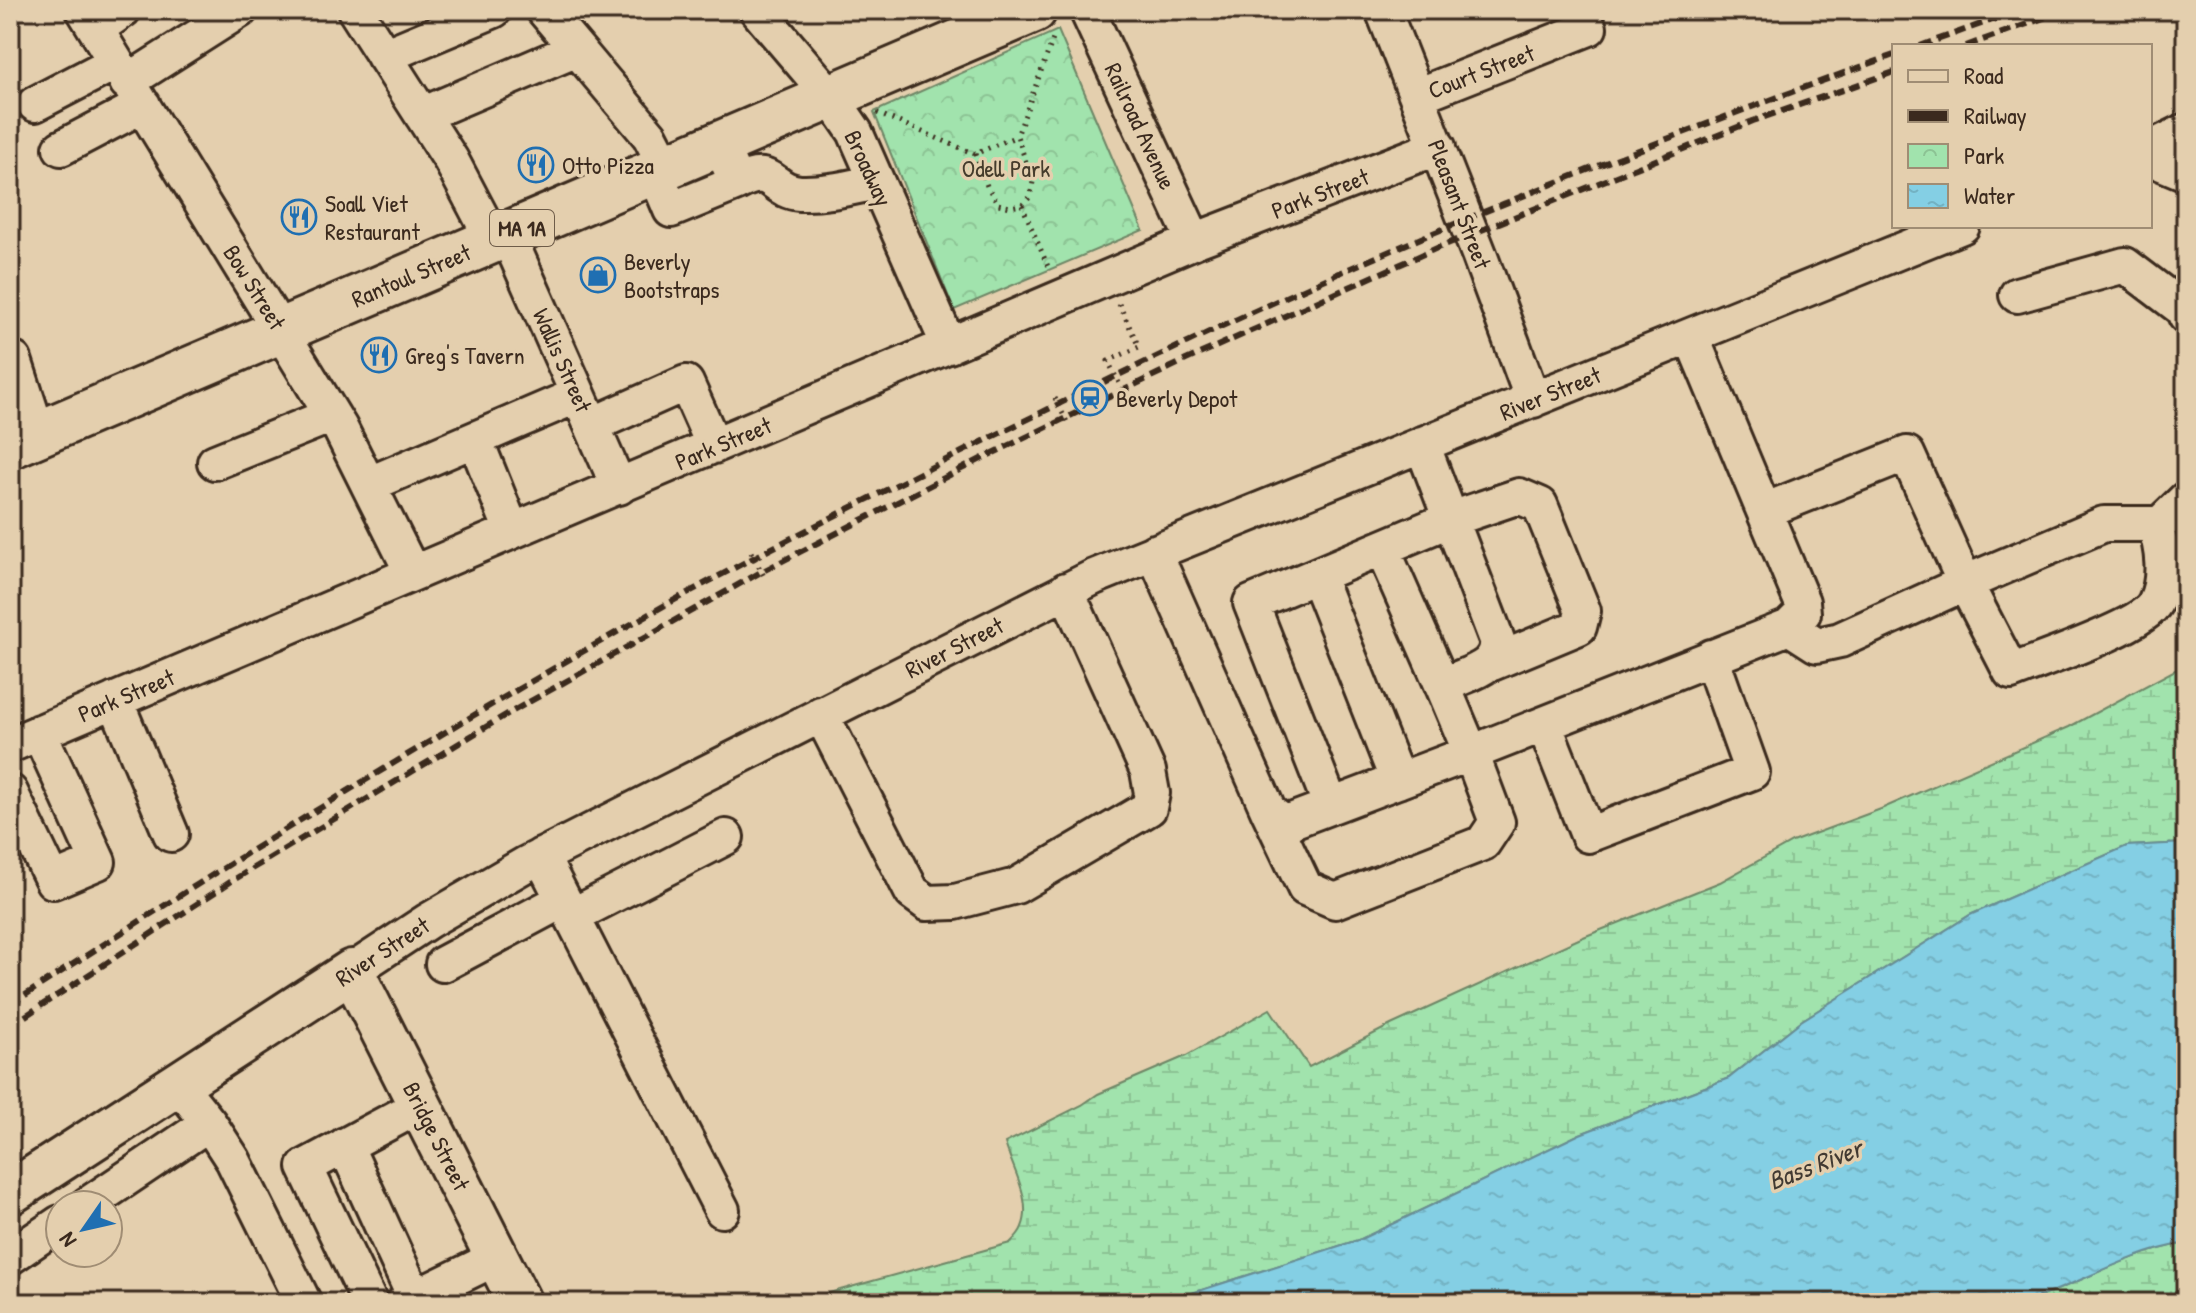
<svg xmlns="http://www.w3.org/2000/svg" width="2196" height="1313" font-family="'Patrick Hand',sans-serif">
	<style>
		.wetland { fill: url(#wetland-marsh); stroke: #6e8666; stroke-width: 2 }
		.park { fill: url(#park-crowns); stroke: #6e8666; stroke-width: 2 }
		.water { fill: url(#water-ripples); stroke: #678d95; stroke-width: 2 }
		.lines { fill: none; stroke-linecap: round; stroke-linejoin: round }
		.minor-casing { stroke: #3b2a1e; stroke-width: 40 }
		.major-casing { stroke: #3b2a1e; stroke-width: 48 }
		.highway-casing { stroke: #3b2a1e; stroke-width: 50 }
		.path { stroke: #3b2a1e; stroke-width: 5; stroke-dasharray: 2 6; stroke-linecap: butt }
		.minor { stroke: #e4cfae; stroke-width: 34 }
		.major { stroke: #e4cfae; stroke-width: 42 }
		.highway { stroke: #e4cfae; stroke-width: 44 }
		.rail { stroke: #3b2a1e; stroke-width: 6; stroke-dasharray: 12 6; stroke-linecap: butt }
		.labels { text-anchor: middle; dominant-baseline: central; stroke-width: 7; stroke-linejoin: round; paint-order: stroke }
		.shield { fill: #e4cfae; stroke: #6e5c49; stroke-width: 2 }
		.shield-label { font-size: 22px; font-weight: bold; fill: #3b2a1e }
		.street-label { font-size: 24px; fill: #3b2a1e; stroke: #e4cfae }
		.poi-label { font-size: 24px; fill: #3b2a1e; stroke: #e4cfae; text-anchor: start }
		.park-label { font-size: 24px; fill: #453c2c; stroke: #e4cfae }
		.water-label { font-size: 26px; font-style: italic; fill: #423a32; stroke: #e4cfae }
	</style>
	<defs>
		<pattern id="wetland-marsh" width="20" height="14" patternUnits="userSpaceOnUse" patternTransform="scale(2)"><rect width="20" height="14" fill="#a1e3ad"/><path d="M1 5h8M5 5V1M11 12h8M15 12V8" fill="none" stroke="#8cc394"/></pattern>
		<pattern id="park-crowns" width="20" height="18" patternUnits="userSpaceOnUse" patternTransform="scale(2)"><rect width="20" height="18" fill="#a1e3ad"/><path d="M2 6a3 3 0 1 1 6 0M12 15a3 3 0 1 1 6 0" fill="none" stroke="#8cc394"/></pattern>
		<pattern id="water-ripples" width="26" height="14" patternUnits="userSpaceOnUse" patternTransform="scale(2)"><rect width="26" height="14" fill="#84cfe4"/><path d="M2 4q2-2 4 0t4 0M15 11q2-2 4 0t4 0" fill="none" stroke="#73b2c3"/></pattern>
	</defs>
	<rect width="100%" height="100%" fill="#e4cfae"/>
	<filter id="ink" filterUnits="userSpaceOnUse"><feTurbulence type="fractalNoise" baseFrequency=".0125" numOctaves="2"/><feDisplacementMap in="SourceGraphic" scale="16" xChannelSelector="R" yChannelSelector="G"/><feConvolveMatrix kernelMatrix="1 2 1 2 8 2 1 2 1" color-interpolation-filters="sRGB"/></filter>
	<g filter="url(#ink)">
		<path class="wetland" d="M2186,660v183l-59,3 -157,69 -169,106 -72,57 -149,56 -219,105 -200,64h-368l217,-60c4,-4 10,-10 12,-16 11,-26 -10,-59 -17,-84l77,-38 16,-11 88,-38 84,-47 39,58 82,-42 190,-87 139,-56 72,-40 89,-33 188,-82 112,-60z
			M2186,1243v60h-164c56,-18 105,-50 164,-60z"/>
		<path class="park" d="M1058,30l85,200 -189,80 -80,-198z"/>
		<path class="water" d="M2186,843v400c-59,10 -108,42 -164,60h-861l200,-64 219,-105 149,-56 72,-57 169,-106 157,-69z"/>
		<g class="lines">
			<g class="minor-casing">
				<path id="minor" d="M84,10l256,418 72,144
					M355,10l96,150 42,80
					M544,10l33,39
					M757,10l74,87 24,35 94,214
					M1087,10l107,231
					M1383,10l96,244 54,146
					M96,29l27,-19
					M384,56l110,-46
					M127,82l113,-72
					M1417,96l172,-68
					M35,104l81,-42
					M422,115l155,-66 73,87 16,31
					M61,148l82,-43
					M2150,149l36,-18
					M2150,158l36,15
					M655,172l16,38 66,-27 -17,-39
					M737,183c38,-20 33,8 63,10 26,1 52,-6 77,-11
					M507,234l112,253
					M2017,295l108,-30 58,44 3,7
					M10,361l4,-1 24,74
					M592,425l94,-42 28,63
					M475,439l37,92
					M215,462l117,-47
					M370,484l208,-89
					M1764,511l143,-57 58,129 -125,57 -23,5 -28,-18
					M2104,524h50c9,23 13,56 1,79 -13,24 -115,57 -144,69l-46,-89z
					M2156,528l30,-29
					M1382,548l62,141
					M1154,552l115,260 11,8 9,2 182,-69 -27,-64 4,-6c21,-10 52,-15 49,-43l-75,-196
					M1317,576l81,205
					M115,700l56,134
					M821,714l91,178 15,11 28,-1 61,-16 133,-78 3,-15 -4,-22 -82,-181
					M1544,724l44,111 164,-63 -41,-115
					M10,745l1184,-504 244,-94
					M10,792l43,89 45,-19 -59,-130
					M1331,806l-80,-203 200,-84 68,-23 21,9 43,106 -4,16 -87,36
					M1269,812l36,76 30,13 148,-58 14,-21 -26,-69 318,-126 14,-14 -1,-11 -111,-266
					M541,856l181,354
					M572,916l154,-79
					M443,964l120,-64
					M352,971l76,-50 98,-57 568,-287 868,-351
					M178,1084l31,39 24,37 71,143
					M345,1145l70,153
					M87,1205l122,-82
					M10,1257l50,-34
					M370,1303l-65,-136 116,-62
					M404,1303l94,-46"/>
			</g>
			<g class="major-casing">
				<path id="major" d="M10,1193l342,-222 168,332"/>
			</g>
			<g class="highway-casing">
				<path id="highway" d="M10,446l1024,-436"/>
			</g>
			<path class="path" d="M877,113l98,41 42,-18
				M975,154l12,32 11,18 12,3 12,-2 8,-8 3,-15 -16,-46 36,-97
				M1022,205l27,64
				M1119,304l20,43 -31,14 17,34
				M1055,398l12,24
				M751,552l14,26"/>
			<use href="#minor" class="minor"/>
			<use href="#major" class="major"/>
			<use href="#highway" class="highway"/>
			<path class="rail" d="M1920,46l100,-36
				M1966,46l100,-36
				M10,1005c202,-132 406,-259 616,-378 99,-56 200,-107 302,-158 167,-84 336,-166 510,-238 150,-63 302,-121 456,-176
				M10,1026l225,-147 269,-163 257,-144 222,-114 203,-98 251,-112 316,-127 141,-49"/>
		</g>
	</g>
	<defs>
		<g id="restaurant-ring" transform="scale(1.8)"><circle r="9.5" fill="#e4cfae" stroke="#1f6fb2" stroke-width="1.5"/><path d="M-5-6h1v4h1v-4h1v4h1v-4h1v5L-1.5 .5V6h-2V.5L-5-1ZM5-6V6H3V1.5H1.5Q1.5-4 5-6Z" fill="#1f6fb2"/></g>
		<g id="shop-ring" transform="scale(1.8)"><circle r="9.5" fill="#e4cfae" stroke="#1f6fb2" stroke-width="1.5"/><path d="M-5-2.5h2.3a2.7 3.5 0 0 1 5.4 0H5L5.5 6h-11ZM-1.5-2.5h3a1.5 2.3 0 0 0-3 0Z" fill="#1f6fb2"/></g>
		<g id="station-ring" transform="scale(1.8)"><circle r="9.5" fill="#e4cfae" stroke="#1f6fb2" stroke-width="1.5"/><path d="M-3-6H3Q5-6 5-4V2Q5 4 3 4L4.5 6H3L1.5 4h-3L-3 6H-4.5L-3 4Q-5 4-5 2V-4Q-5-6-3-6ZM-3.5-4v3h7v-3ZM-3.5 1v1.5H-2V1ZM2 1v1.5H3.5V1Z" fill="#1f6fb2"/></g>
	</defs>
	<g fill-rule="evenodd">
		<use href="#restaurant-ring" x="536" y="165"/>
		<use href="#restaurant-ring" x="299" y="217"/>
		<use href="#shop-ring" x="598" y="275"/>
		<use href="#restaurant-ring" x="379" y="355"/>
		<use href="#station-ring" x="1090" y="398"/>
	</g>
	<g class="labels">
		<rect class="shield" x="490" y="210" width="64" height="36" rx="6"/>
		<g class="shield-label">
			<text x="522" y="228">MA 1A</text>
		</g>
		<g class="street-label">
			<text transform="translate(1481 71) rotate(-21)">Court Street</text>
			<text transform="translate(1141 126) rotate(65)">Railroad Avenue</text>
			<text transform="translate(869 168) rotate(65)">Broadway</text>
			<text transform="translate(1320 193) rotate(-21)">Park Street</text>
			<text transform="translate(1460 204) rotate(69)">Pleasant Street</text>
			<text transform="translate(411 275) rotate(-23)">Rantoul Street</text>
			<text transform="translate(255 287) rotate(58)">Bow Street</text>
			<text transform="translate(563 360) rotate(66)">Wallis Street</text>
			<text transform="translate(1550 393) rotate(-22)">River Street</text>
			<text transform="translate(723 443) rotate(-23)">Park Street</text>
			<text transform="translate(954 647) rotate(-27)">River Street</text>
			<text transform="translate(126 695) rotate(-23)">Park Street</text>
			<text transform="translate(382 951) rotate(-33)">River Street</text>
			<text transform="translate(437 1136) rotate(63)">Bridge Street</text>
		</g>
		<g class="poi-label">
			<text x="562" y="165">Otto Pizza</text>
			<text x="325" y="203">Soall Viet<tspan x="325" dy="28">Restaurant</tspan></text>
			<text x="624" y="261">Beverly<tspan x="624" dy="28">Bootstraps</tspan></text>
			<text x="405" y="355">Greg's Tavern</text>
			<text x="1116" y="398">Beverly Depot</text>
		</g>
		<g class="park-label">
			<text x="1006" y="168">Odell Park</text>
		</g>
		<g class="water-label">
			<text transform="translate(1815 1164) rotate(-21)">Bass River</text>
		</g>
	</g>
	<rect width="2196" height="1313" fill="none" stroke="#e4cfae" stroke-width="40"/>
	<rect x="20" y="20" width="2156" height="1273" fill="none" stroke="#3b2a1e" stroke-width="3" filter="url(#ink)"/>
	<rect x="1892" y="44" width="260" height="184" fill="#e4cfae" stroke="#a08d74" stroke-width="2"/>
	<rect x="1908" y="70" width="40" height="12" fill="#e4cfae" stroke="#a08d74" stroke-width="2"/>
	<text x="1964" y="84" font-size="24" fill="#3b2a1e">Road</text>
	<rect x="1908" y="110" width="40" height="12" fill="#3b2a1e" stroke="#a08d74" stroke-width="2"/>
	<text x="1964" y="124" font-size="24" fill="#3b2a1e">Railway</text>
	<rect x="1908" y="144" width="40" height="24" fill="url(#park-crowns)" stroke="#a08d74" stroke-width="2"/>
	<text x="1964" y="164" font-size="24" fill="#3b2a1e">Park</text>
	<rect x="1908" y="184" width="40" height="24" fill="url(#water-ripples)" stroke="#a08d74" stroke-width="2"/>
	<text x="1964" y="204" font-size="24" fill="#3b2a1e">Water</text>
	<g transform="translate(84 1229) rotate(236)"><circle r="38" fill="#e4cfae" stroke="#a08d74" stroke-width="2"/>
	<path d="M0-6L14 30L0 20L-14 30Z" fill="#1f6fb2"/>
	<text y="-12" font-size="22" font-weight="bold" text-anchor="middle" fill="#3b2a1e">N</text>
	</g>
</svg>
